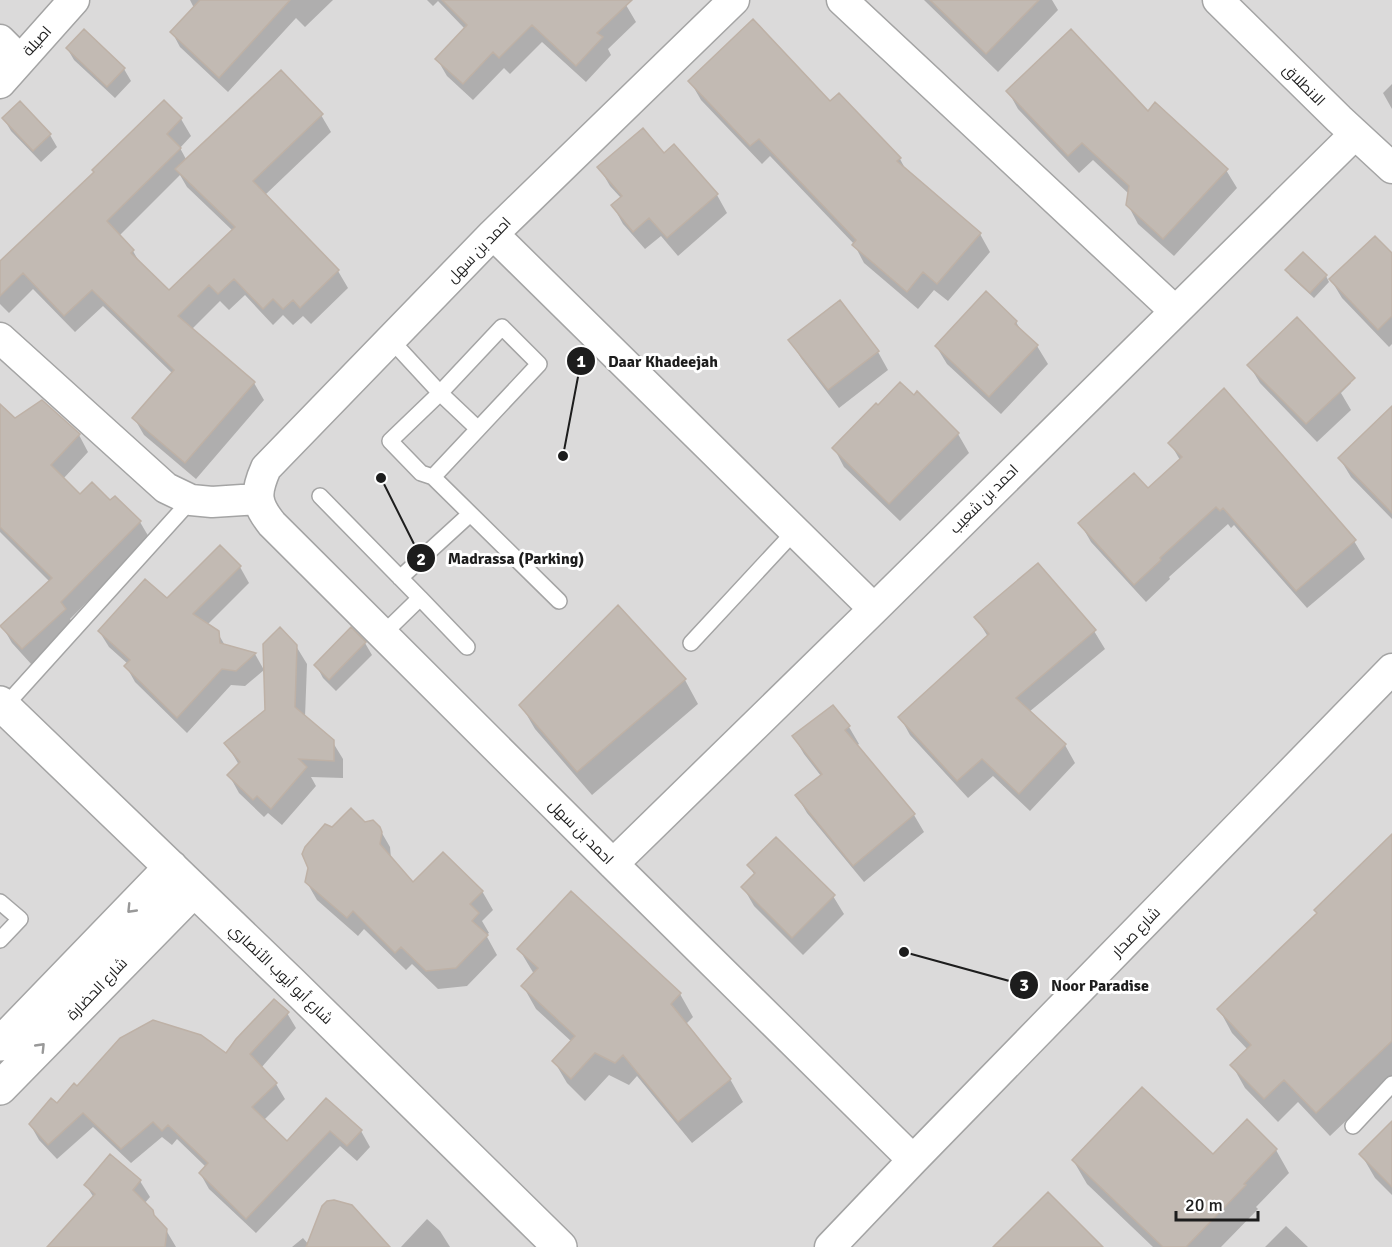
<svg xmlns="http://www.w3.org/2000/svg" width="1392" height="1247" font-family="Signika,Cairo,sans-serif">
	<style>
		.residential { fill: #dbdada }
		.shadow { fill: #0003; fill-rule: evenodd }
		.building { fill: #c2bab3; stroke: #beb1a6; stroke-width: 1.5 }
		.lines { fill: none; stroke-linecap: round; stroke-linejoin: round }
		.service-casing { stroke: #a4a4a4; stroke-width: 18 }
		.minor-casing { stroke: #a4a4a4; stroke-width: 33 }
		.tertiary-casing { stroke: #a4a4a4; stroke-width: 36 }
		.service { stroke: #fff; stroke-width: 15 }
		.minor { stroke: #fff; stroke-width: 30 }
		.tertiary { stroke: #fff; stroke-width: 33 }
		.oneway { stroke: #999 }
		.labels { text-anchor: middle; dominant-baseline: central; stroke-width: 6; stroke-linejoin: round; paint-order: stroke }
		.street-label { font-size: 15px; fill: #1d1d1d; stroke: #fff }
		.leader { fill: none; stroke: #1d1d1d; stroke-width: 2 }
		.callout-dot { fill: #1d1d1d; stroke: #fff; stroke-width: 2 }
		.mark-label { font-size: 18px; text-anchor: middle; font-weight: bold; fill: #fff }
		.callout-label { font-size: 16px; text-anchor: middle; font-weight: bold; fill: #1d1d1d; stroke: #fff; stroke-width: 6; stroke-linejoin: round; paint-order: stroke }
	</style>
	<rect width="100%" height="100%" fill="#eeeae3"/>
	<path class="residential" d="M0,0h1392v1247h-1392z"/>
	<path class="shadow" d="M190,0h143l-28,27 -9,-9 -68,74 -48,-45 -8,-15 22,-24z
		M427,0h195l4,5 10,17 -28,27 3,6 -25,27 -44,-40 -32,32 -6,-6 -31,32 -26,-24 -10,-17 28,-30 -27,-28 -5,5z
		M924,0h128l6,10 -60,62z
		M67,48l57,21 7,12 -16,17 -41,-38z
		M690,81l210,78 7,13 73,62 10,18 -42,49 -14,-11 -16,19 -54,-46 -10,-19 -84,-88 -8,8 -61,-64z
		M1392,84v25l-9,-16z
		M1008,91l140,22 78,57 11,18 -63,68 -36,-32 -10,-19 1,-11 -36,-34 -14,13 -61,-64z
		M164,102l17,17 10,17 -11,12 7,13 134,-46 10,17 -66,63 73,76 10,17 -37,36 -8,-8 -10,9 -10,-10 -10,10 -28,-30 -16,15 -9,-9 -28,28 62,54 10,17 -68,79 -52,-44 -10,-17 39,-44 -70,-68 -28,26 -42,-43 -24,24 -9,-9v-41l96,-90zM180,175l7,12 46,44 -64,61 -28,-27 -8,-14 -14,-15z
		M4,119l46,16 7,12 -16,15 -30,-31z
		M664,155l53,40 10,18 -49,43 -17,-20 -16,13 -22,-25 -10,-18 8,-8 -11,-12 -11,-19z
		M1303,254l23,22 3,6 -15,16 -24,-22 -3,-6z
		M1392,255v89l-3,3 -47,-49 -11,-18z
		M1016,322l6,10 15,14 11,18 -47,50 -54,-50 -11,-18z
		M790,340l88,12 10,18 -49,38 -38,-50z
		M1249,365h92l10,18 -10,10 10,17 -34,32 -57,-59z
		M917,394l41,40 11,19 -69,68 -56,-54 -10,-19 80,-51z
		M0,406l14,14 65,15 9,17 -25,27 18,17 29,6 5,-4 25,24 10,17 -80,80 5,7 -43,39 -20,-22 -10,-17 48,-44 -50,-50z
		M1392,408v111l-41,-42 -11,-18z
		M1170,443l184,98 11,18 -58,49 -73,-83 -3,3 -3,-4 -59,53 1,2 -24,23 -55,-60 -11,-19 68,-33 32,-30z
		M240,567l9,16 -42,42 10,7 9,15 29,7 9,16 -19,16 -14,-1 -44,48 -52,-51 -9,-16 2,-2 -19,-17 -10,-16z
		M976,617l118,14 11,18 -76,63 36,33 10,18 -45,48 -37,-35 -25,22 -58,-63 -10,-18 88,-80z
		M351,630l14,13 7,12 -36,36 -13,-13 -7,-13z
		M296,646l11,18 -2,53 27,24 11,18v19l-32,-1 5,9 -34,39 -14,-12 -4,4 -25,-24 -10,-18 10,-10 -13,-22 40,-32z
		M685,680l13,24 -106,91 -57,-66 -14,-24z
		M849,727l10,17 -3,2 58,69 10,17 -60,50 -57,-69 -10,-17 24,-20 -17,-22 -10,-17z
		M364,823l15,5 11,19 1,11 22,27 69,6 11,19 -11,11 7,12 -3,2 11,20 -30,31 -29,3 -26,-25 -6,6 -42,-41 -6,7 -41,-36 -11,-19 27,-52z
		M1392,846v231l-62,59 -32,-34 -20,20 -33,-34 -13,-23 16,-15 -16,-17 -13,-24z
		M749,865l84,31 11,18 -41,41 -49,-49 -11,-19 12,-11z
		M519,949l161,45 13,23 -8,8 45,54 13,23 -51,41 -55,-67 -8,9 -20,-10 -24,26 -18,-18 -13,-22 18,-19 -36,-33 -13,-23 11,-12z
		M287,1013l9,15 -35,40 15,16 9,15 -21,21 23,23 39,-43 35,31 9,16 -13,14 -17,-15 -84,87 -47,-44 -9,-16 6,-6 -29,-28 -5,6 -10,-8 -31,26 -38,-36 -36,32 -18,-19 -9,-16 48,-36 148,-32z
		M1247,1122l29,28 13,23 -33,34 2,2 -37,38h-68l-66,-63 -14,-24 140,-4z
		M1392,1123v72l-17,-17 -14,-24z
		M140,1181l10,16 -6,7 8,7 6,11 8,8 10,17h-119l37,-49 -8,-13z
		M427,1219l13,12 10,16h-49z
		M1286,1226l22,21h-43z
		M303,1238l6,7 79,2h-96z"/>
	<path class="building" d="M200,0h90l-71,78 -49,-46z
		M442,0h190l-35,33 6,4 -27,29 -44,-41 -33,33 -6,-6 -30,32 -28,-25 32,-34z
		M930,0h109l-53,54z
		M753,19l77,82 9,-8 62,65 -4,3 84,72 -44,51 -14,-12 -16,20 -55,-47 4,-5 -97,-101 -9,7 -62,-65z
		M84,29l41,39 -18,19 -41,-39z
		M1071,29l77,82 7,-9 73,67 -65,70 -37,-34 3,-19 -47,-43 -14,13 -62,-65z
		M281,70l42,44 -70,67 86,89 -39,38 -7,-8 -10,9 -10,-10 -10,10 -29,-30 -16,15 -9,-9 -31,31 77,66 -70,81 -53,-45 42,-48 -82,-80 -28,26 -41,-43 -23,23v-35l94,-89 -2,-2 72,-70 18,18 -15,16 14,14 -74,73 27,29 -3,3 38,37 66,-63 -60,-58z
		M20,101l31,33 -18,17 -31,-33z
		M643,128l21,25 10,-9 44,50 -51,44 -18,-20 -16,14 -22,-27 11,-9 -25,-29z
		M1375,236l17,17v63l-14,14 -49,-51z
		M1303,252l24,23 -17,18 -25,-23z
		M986,291l31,30 -2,3 23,21 -49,52 -54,-51z
		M840,300l39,51 -51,39 -40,-50z
		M1297,317l58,61 -49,46 -59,-59z
		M900,382l14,13 3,-4 42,42 -70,71 -57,-56 44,-45 2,2z
		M1224,388l132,152 -60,51 -73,-83 -3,3 -4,-4 -56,51 1,2 -27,25 -56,-62 56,-50 14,15 34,-31 -14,-14z
		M42,400l38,34 -29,31 29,29 12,-12 18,18 5,-4 26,25 -80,81 5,7 -44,40 -22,-23 52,-48 -52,-51v-123l15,14z
		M1392,406v107l-54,-55z
		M220,545l21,21 -48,48 26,17 1,12 36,10 -20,18 -14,-2 -45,49 -53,-52 6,-6 -32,-29 47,-52 22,19z
		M1038,563l58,67 -80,68 50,46 -47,50 -37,-35 -25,22 -59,-64 91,-83 -15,-17z
		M618,605l68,74 -109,93 -58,-67z
		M280,627l17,18 -2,62 39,33v21l-35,-2 8,8 -36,42 -14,-13 -4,4 -26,-25 13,-13 -16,-19 41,-33 -2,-66z
		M351,627l15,15 -37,38 -15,-15z
		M833,705l17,21 -5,4 70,84 -62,52 -58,-71 27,-21 -30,-38z
		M351,808l14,14 8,-2 7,7 2,5 -2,12 33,38 30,-30 40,39 -13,13 9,9 -7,8 16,14 -32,33 -30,3 -25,-24 -6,6 -42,-42 -6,7 -42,-36 3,-14 -6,-14 3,-7 20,-23 7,3z
		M1392,834v207l-76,72 -32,-33 -20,19 -34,-34 21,-20 -34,-36 100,-96 -3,-3z
		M776,837l59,58 -43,43 -51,-51 14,-14 -8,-8z
		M571,891l110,102 -10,11 60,75 -53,43 -55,-67 -8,8 -20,-10 -24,26 -19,-18 23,-25 -54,-50 17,-18 -21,-19z
		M274,999l15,13 -39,42 27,29 -25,24 35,34 39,-43 36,32 -15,16 -17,-15 -84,88 -47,-46 9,-10 -40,-38 -6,6 -9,-9 -32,27 -38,-36 -35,32 -19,-21 22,-26 6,5 17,-20 3,3 43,-48 33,-18 48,15 25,18 10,-14z
		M1142,1087l71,67 34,-35 30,30 -33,35 2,1 -60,62h-23l-91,-87z
		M1392,1121v66l-33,-33z
		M110,1154l31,26 -8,10 20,20 1,5 13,14 -2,18h-118l48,-53 -11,-9z
		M1048,1192l55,55h-110z
		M334,1200l18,5 38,42h-84l16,-41 5,-5z"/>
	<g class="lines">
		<g class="service-casing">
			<path id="service" d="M391,340l49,53 62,-66 37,37 -106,113 -12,-4 -31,-32 50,-48 38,36
				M433,477l126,124
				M320,496l100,102 -37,36
				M400,578l70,-64
				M420,598l47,49
				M691,643l104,-112
				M4,707l187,-207
				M0,902l20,17 -20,21
				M1353,1126l39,-42"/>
		</g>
		<g class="minor-casing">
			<path id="minor" d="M734,0l-241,234 -227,234c-11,25 -11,35 6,56l341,340 300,296
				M842,0l333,311
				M1218,0l121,119 53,49
				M0,40l20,20
				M0,83l74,-83
				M493,234l381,375
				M0,338l166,150 25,12 21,2 46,-3
				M613,864l261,-255 481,-475
				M830,1247l83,-87 479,-491"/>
		</g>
		<g class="tertiary-casing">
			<path id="tertiary" d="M0,703l291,280 269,264
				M0,1044l171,-177
				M0,1088l194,-198"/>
		</g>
		<use href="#service" class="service"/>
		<use href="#minor" class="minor"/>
		<use href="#tertiary" class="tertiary"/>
	</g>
	<defs><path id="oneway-chevron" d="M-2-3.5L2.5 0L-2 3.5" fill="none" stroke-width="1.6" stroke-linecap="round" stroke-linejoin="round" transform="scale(1.5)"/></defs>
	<g class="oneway">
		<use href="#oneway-chevron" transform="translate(131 909) rotate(134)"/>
		<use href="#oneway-chevron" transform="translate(41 1047) rotate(-46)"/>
	</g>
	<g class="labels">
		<g class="street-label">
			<text transform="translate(37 41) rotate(-48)">اصيلة</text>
			<text transform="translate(1304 85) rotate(45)">الانطلاق</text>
			<text transform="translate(479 250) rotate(-46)">احمد بن سهل</text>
			<text transform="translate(984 499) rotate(-45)">احمد بن شعيب</text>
			<text transform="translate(581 832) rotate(45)">احمد بن سهل</text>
			<text transform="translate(1136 932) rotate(-46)">شارع صحار</text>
			<text transform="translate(281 974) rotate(44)">شارع أبو أيوب الأنصاري</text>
			<text transform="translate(97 989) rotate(-46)">شارع الحضارة</text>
		</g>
	</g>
	<path class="leader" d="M563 456L581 361M381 478L421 558M904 952L1024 985"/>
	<g class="callout-dot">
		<circle cx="563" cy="456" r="6"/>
		<circle cx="381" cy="478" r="6"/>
		<circle cx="904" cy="952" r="6"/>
		<circle cx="581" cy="361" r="15"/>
		<circle cx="421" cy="558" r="15"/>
		<circle cx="1024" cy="985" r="15"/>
	</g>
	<g class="mark-label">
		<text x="581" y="367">1</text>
		<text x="421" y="565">2</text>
		<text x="1024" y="991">3</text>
	</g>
	<g class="callout-label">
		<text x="663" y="367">Daar Khadeejah</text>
		<text x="516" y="564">Madrassa (Parking)</text>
		<text x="1100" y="991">Noor Paradise</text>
	</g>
	<path d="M1176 1211v9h82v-9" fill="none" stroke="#1d1d1d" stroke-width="3"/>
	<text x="1185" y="1211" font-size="18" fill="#1d1d1d" stroke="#ffffff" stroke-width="4.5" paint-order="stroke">20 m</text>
</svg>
